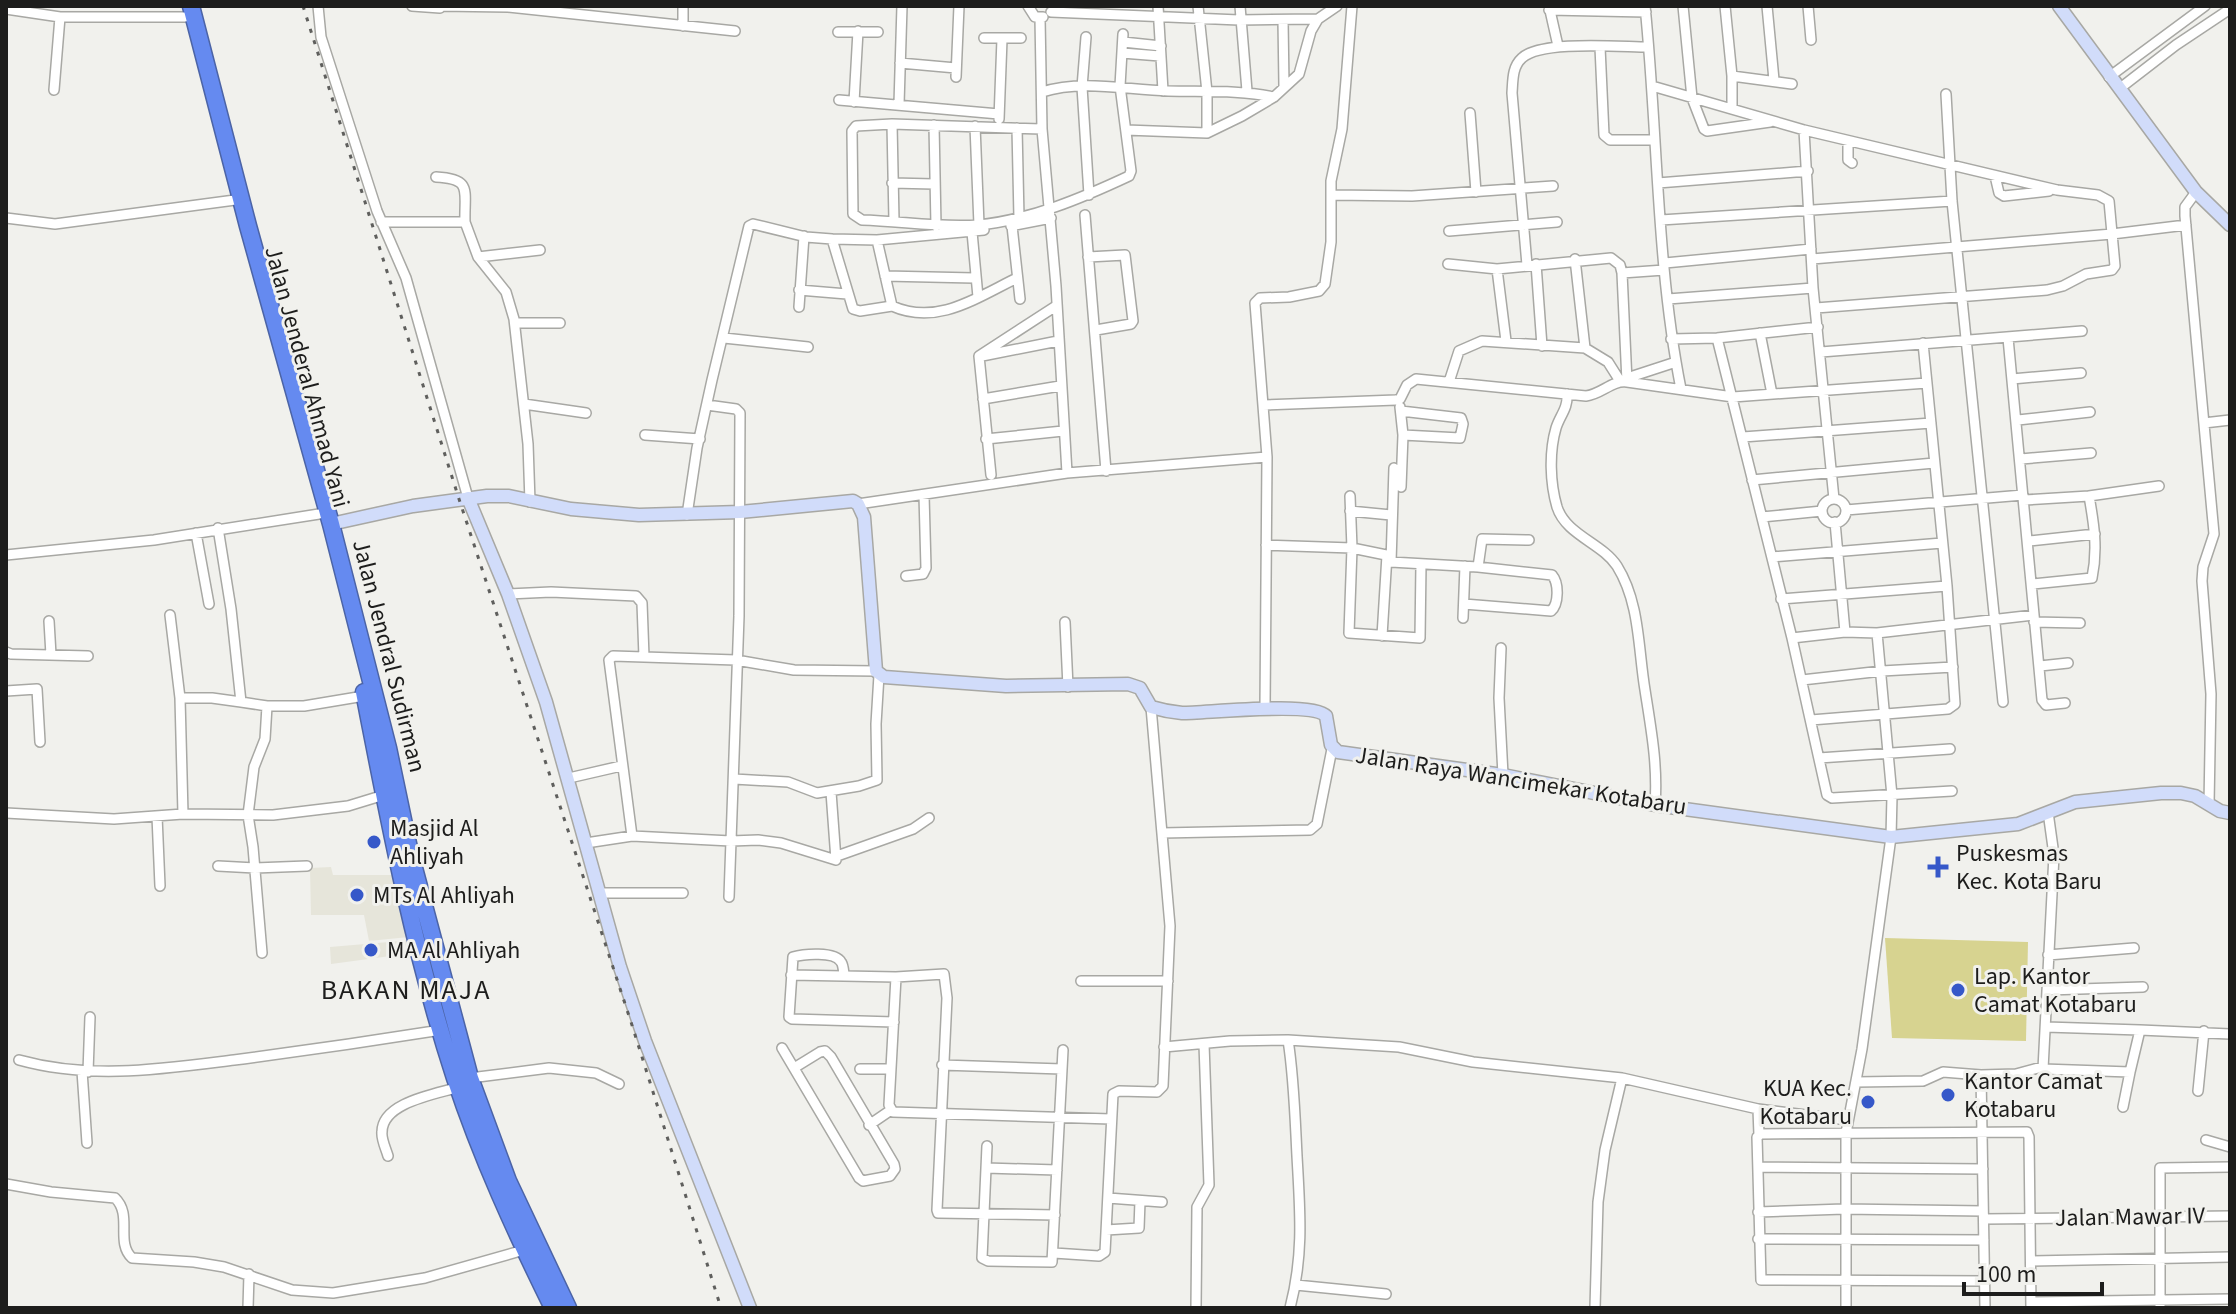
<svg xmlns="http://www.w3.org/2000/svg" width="2236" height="1314" font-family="'Source Sans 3',sans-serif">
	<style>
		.built { fill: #e6e5da }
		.green { fill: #d7d390 }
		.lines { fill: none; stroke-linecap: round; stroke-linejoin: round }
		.street-casing { stroke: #a8a8a4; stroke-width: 12 }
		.secondary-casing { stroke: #a8a8a4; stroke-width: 15 }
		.highway-casing { stroke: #4c64a6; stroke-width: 19 }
		.street { stroke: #fff; stroke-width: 9 }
		.secondary { stroke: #d1dcfa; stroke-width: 12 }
		.highway { stroke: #658af0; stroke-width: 16 }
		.rail { stroke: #5f5f5d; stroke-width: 3; stroke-dasharray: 4 8; stroke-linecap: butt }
		.poi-dot { fill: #3658c9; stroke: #f1f1ed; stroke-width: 3 }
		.labels { text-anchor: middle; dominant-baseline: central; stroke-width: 6; stroke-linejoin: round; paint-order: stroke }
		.street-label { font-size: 24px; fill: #1d1d1c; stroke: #f1f1ed }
		.poi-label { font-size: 24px; fill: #1d1d1c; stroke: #f1f1ed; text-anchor: start }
		.quarter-label { font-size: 28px; letter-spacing: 2px; fill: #1d1d1c; stroke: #f1f1ed }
	</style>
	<rect width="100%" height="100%" fill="#f1f1ed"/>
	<path class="built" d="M331,867l2,8h66l10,62 -40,4 -5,-26h-53l-1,-47z
		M412,940l1,13 -82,11 -1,-17z"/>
	<path class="green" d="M1885,938l143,4 -2,99 -134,-3z"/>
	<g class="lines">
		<g class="street-casing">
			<path id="street" d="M318,6l3,31 56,174 29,67 62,220
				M412,6l28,2
				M440,6l68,1 227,24
				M1028,6l7,11h8
				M1158,6l5,85
				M1198,6l9,86v41
				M1240,6l7,85
				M1549,6l9,40
				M1645,6c13,128 11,257 36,383
				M1683,6l9,92 12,31 3,2 63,-9
				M1725,6l7,70v33
				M1767,6l7,74
				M1808,6l3,34
				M6,9l54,8h125
				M1549,10l97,2
				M1051,12l188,8 79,-1
				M1040,18l2,111 14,157 11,187
				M1283,20l1,66
				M683,26v-20
				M838,32h40
				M1086,37l-4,50 7,108
				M984,38h37
				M1123,42l38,4
				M1600,47l4,88 6,5h45
				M1122,53l38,3
				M900,63l56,5
				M1732,76l60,8
				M956,77l3,-71
				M2109,77l96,-71
				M1652,86l152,44 253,60 41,5 11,6 6,65 -3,4 -26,4 -23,12 -16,4 -231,18
				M2119,89l57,-44 54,-36
				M54,90l6,-73
				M1042,92c41,-13 84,-2 126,-1 36,1 71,-1 106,6
				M1946,94l6,107 51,501
				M839,100l160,14
				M854,102l4,-71
				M899,104l3,-98
				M1470,113l6,79
				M999,119l3,-80
				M892,124l2,97
				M934,125l2,101
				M975,126l4,99
				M1017,128l2,90
				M1042,129l-150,-5 -36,2 -4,5 1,83 9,6c39,1 77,8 116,5 52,-5 104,-27 151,-49l2,-5 -11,-85 3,-52
				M1126,130l81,3 35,-17 32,-19 25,-23 12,-43 7,-12 19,-13
				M1804,130l9,158 21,211
				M1848,141v19l4,3
				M1995,176l4,17 5,3 45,-5
				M436,177c37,2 28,13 29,45
				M892,183l42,1
				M1658,183l150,-12
				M2196,192l-11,15v9l29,318 -11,33 -1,14 9,113 -2,110
				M1332,195l80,1 141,-10
				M1085,215l21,256
				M6,218l49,6 180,-24
				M1661,220l291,-19
				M381,222h84l13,35 28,35 8,27 14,125 2,58
				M1011,226l40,-8
				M1012,226l8,73
				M1449,231l108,-9
				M972,232l6,65
				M877,240l15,66c45,20 84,-8 125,-28
				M478,257l62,-7
				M1088,257l37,-2 8,66 -2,3 -35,6
				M1575,259l10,89
				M1812,259l300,-25 74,-9
				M1665,263l146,-14
				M1448,264l49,5 114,-11 9,7 2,8 5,109 106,15 194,-14
				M1536,264l6,82
				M1527,265l-15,-172c1,-13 0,-26 10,-35 19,-18 99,-11 126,-11
				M1497,269l9,72
				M1622,273l42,-3
				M885,276l89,2
				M799,290l48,4
				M1668,299l145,-11
				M892,306l-32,5 -7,-2 -21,-70 45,1 107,-10
				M799,307l5,-71
				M515,323h45
				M1760,333l12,61
				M724,338l84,9
				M1717,338l75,300 35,157 5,3 120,-7
				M2008,338l34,362 4,5 19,-2
				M1671,339l46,-1 101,-11
				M1821,352l261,-21
				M982,356l76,-15
				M1627,378l49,-16
				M2012,379l69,-6
				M1449,382l10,-31 23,-10 103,7 23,14 12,19
				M1567,394c1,15 -7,21 -11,34 -7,24 -6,55 1,79 9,28 45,36 60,59 23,37 21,82 28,124 6,39 13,75 10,115
				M983,399l77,-13
				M524,404l62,9
				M707,405l29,4 4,4 -1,203 -10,281
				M1263,405l133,-5 4,-1 7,-14 9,-6 170,17c16,-2 26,-16 41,-14
				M1400,407l3,28 -2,52
				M1401,411l60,7 2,6 -3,14 -57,-3
				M2018,420l72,-8
				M2204,423l26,-3
				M645,435l55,4
				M1743,437l188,-14
				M986,439l77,-8
				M2021,459l70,-6
				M1394,468l-3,94 87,5 74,8c7,8 7,29 -1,36l-87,-7
				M991,475l-12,-119 77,-50
				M1752,480l182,-17
				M1350,496l2,52 -3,85 71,5 1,-74
				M1822 511a12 12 0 1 1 24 0a12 12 0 1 1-24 0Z
				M2024,500l65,-4 70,-10
				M858,504l209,-31 200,-16 -12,-154 5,-5 29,-1 30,-6 6,-7 6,-42v-61l11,-52 10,-123
				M1846,510l177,-15
				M1350,511l41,4
				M687,515l10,-67 15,-68 37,-154 4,-2 53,13 26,2
				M1762,517l60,-6
				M1835,522l10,110
				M218,528l13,81 10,93 26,4 -2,33 -11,28 -6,48 5,32 9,106
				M196,533l13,71
				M2029,541l66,-7
				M1266,545l86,3 39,8
				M6,555l148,-15 165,-26
				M1772,557l170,-14
				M1478,567l4,-28 47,1
				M906,576l17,-2 3,-6 -2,-73
				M2033,584l59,-6c6,-29 2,-54 -3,-82
				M508,594l43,-2 85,4 6,7 2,54 92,3 58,10 82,1
				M1781,599l166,-13
				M170,615l10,83 3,116
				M1463,618l2,-52
				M49,621l2,34
				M1065,622l3,65
				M2034,622l46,1
				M1382,636l5,-81
				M1792,638l53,-6 32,1 157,-18
				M1501,648l-2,50 4,77
				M6,652l5,2 77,2
				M2040,666l28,-3
				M1802,680l80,-9 71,-4
				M6,691l31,-2 3,53
				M180,698h32l29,4
				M267,706h37l60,-10
				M1265,708l2,-251
				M1811,720l137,-11 7,-5 -8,-118 -24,-243
				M1819,758l131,-9
				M569,778l52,-12
				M734,779l54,3 29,11 42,-7 18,-6 -1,-56 3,-49
				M2048,812l6,43 -11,214 87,3 10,-42 90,4
				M6,813l108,6 69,-5 90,1 75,-9 36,-11
				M157,816l3,70
				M1162,833l148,-3 7,-6 15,-75
				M632,836l-23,-176 4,-4 31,1
				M586,843l46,-7 99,5 27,-1 23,3 55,17 -5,-68
				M837,856l76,-27 16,-11
				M218,866l37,2 52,-2
				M600,893h83
				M2048,955l86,-7
				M791,975l105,2 48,-3 3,24 -10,212 1,3 117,2
				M844,976c0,-3 -1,-12 -3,-14 -6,-11 -38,-8 -48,-5l-4,60 3,2 102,3
				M896,977l-7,128 4,7 218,7
				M1081,981h87
				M2048,990l95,-3
				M2046,1027l94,3
				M1288,1040l111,7 74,15 149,16 136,31 1,26
				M1164,1047l66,-6 58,-1c6,38 7,77 9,116 3,55 7,98 -7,152
				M782,1048l77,130 4,3 27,-5 5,-7 -1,-5 -63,-107 -6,-6 -5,1 -26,16
				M19,1060c72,20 143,9 215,0 69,-9 138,-19 207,-30
				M942,1065l120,4
				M860,1069h31
				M82,1071l5,72
				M88,1072l2,-55
				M1981,1075l4,233
				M470,1078l79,-10 47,5 23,11
				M1856,1082l67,-1 20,-9 38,3 35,-1 26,-7
				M2198,1091l6,-60
				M2123,1107l7,-35
				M1758,1109l90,11
				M869,1125l22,-15
				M2206,1140l24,7
				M987,1146l-5,112 6,3 64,1 11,-212
				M388,1156c-2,-7 -7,-17 -6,-24 0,-30 55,-38 77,-45
				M1758,1167l225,2
				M986,1168l71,2
				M6,1184l45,8 64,6c18,17 0,44 17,60l62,4 30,5 68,23 41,3 92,-15 99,-28
				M1108,1198l54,4
				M1758,1212l86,-3 139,2
				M1984,1219l246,-3
				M1106,1230l33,-2 1,-27
				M1758,1239l226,1
				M1054,1253l45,3 6,-4 8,-158 6,-3 38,1 6,-6 7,-160 -19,-219
				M2031,1261l199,-4
				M1985,1281l-224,-1 -4,-143 4,-3 266,-2 2,5 2,171
				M1296,1285l90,9
				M2031,1302l199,-3
				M248,1308l1,-34
				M1196,1308l1,-101 12,-22 -5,-141
				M1595,1308l3,-106 7,-52 17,-72
				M1846,1308v-175l16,-84 29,-212 1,-41 -15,-163
				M2160,1308v-140l70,-1"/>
		</g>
		<g class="secondary-casing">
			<path id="secondary" d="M2059,6l137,186 34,33
				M468,498l40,96 38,108 74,265 25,74 105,267
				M331,524l82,-18 74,-10h22l62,13 68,6 101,-3 113,-11 5,3 6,13 12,154 8,6 122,9 122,-2 12,4 11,19c10,3 20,5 31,6 25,0 131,-12 144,3l5,29 7,7 165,23 152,30 236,32 127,-13 57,-22 86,-9h20l14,3 25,15 10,2"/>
		</g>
		<g class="highway-casing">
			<path id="highway" d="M191,6l57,220 83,298 57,224 22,105 60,225 38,103 60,127
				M364,692c25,129 50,261 91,386 26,79 61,155 98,230"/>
		</g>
		<use href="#street" class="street"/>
		<use href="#secondary" class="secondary"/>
		<use href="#highway" class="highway"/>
		<path class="rail" d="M303,6l156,493 172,523 90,286"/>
	</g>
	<g class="poi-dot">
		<circle cx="374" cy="842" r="8"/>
		<path d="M1934 855h8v8h8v8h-8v8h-8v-8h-8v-8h8z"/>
		<circle cx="357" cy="895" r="8"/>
		<circle cx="371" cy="950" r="8"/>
		<circle cx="1958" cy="990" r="8"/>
		<circle cx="1948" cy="1095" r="8"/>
		<circle cx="1868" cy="1102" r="8"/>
	</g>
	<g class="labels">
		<g class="street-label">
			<text transform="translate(307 377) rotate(75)">Jalan Jenderal Ahmad Yani</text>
			<text transform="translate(389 656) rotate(76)">Jalan Jendral Sudirman</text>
			<text transform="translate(1521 781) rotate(9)">Jalan Raya Wancimekar Kotabaru</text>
			<text transform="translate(2130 1217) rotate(-1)">Jalan Mawar IV</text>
		</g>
		<g class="poi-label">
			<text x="390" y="828">Masjid Al<tspan x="390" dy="28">Ahliyah</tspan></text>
			<text x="1956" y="853">Puskesmas<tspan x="1956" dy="28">Kec. Kota Baru</tspan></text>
			<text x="373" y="895">MTs Al Ahliyah</text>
			<text x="387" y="950">MA Al Ahliyah</text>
			<text x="1974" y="976">Lap. Kantor<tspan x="1974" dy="28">Camat Kotabaru</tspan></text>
			<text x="1964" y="1081">Kantor Camat<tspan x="1964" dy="28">Kotabaru</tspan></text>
			<text x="1852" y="1088" text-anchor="end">KUA Kec.<tspan x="1852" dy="28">Kotabaru</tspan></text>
		</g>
		<g class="quarter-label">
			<text x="406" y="990">BAKAN MAJA</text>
		</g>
	</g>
	<rect width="2236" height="1314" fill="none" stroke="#1d1d1c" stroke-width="16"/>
	<path d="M1964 1282v12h138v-12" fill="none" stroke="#1d1d1c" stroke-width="4"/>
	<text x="1976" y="1282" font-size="24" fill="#1d1d1c" stroke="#f1f1ed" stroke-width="6" paint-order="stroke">100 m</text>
</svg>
